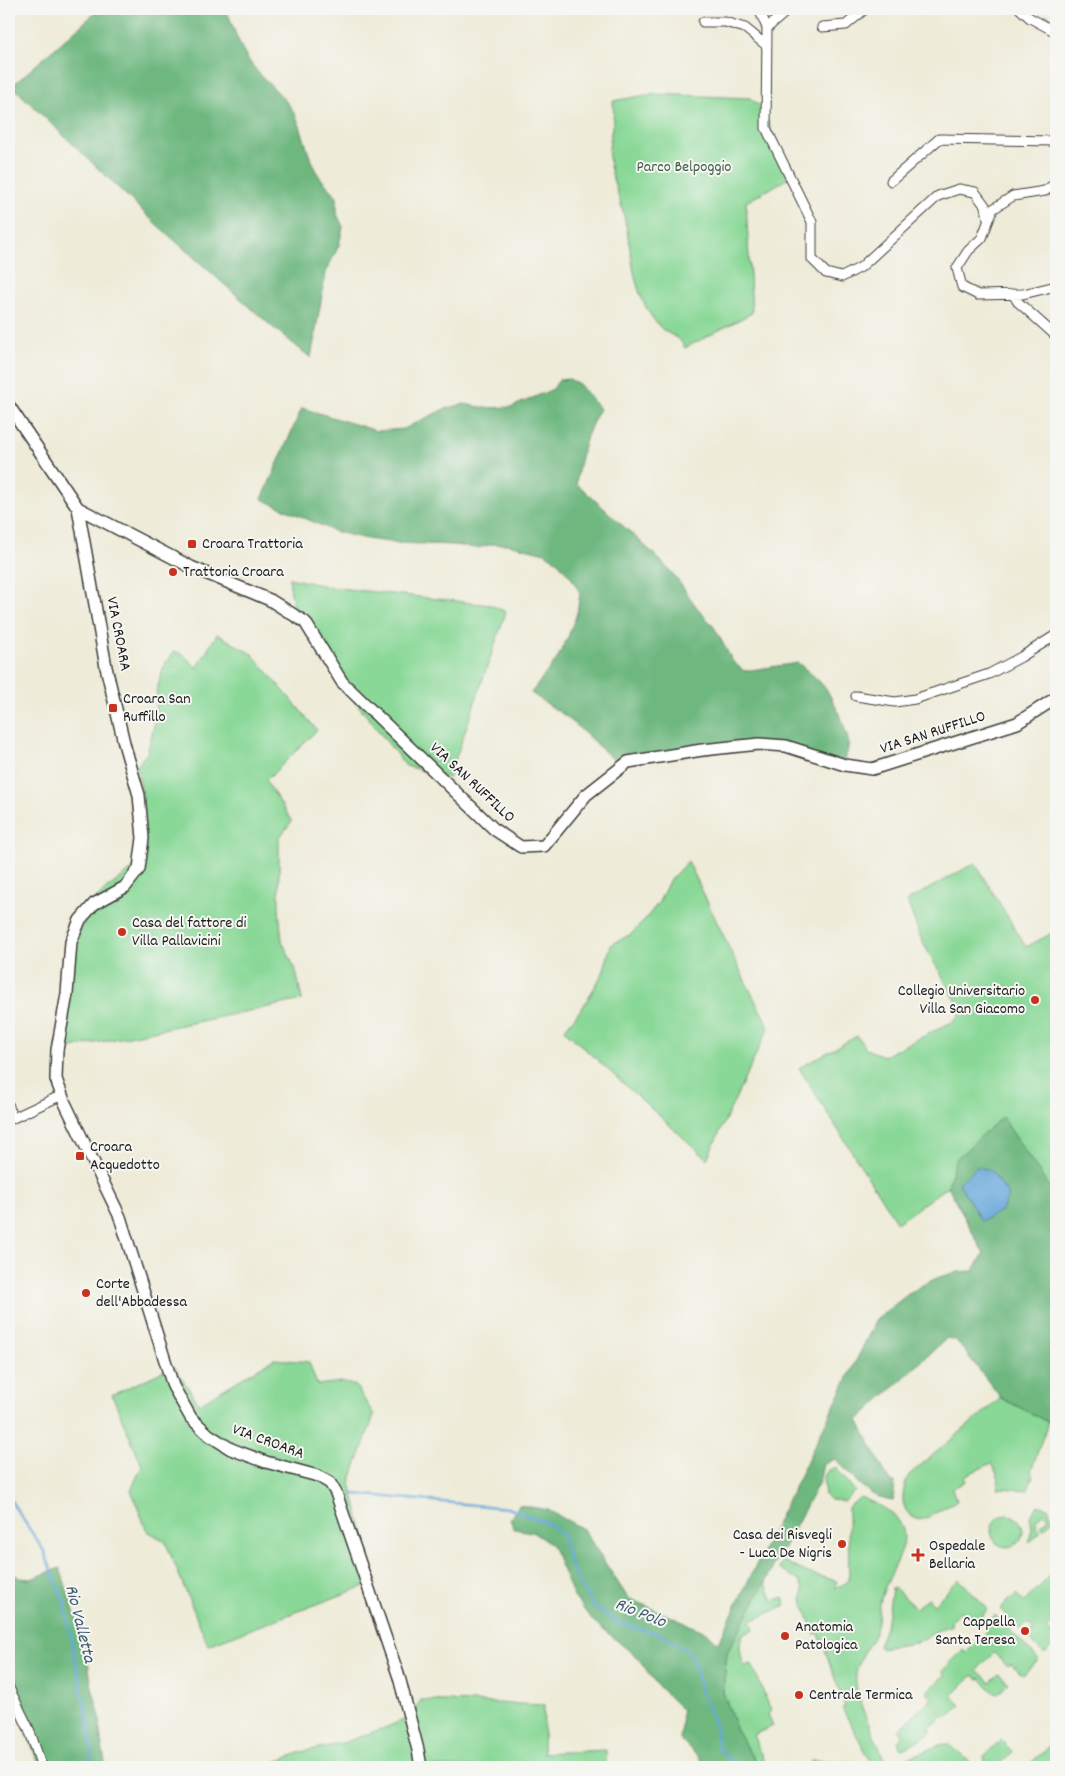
<svg xmlns="http://www.w3.org/2000/svg" width="1065" height="1776" font-family="Dekko,sans-serif">
	<style>
		.green { fill: #89d897; stroke: #527a5a }
		.forest { fill: #6eb880; stroke: #456a4e }
		.water { fill: #68a8db; stroke: #42627c }
		.lines { fill: none; stroke-linecap: round; stroke-linejoin: round }
		.stream { stroke: #68a8db; stroke-width: 2.5 }
		.street-casing { stroke: #3c3b38; stroke-width: 11 }
		.secondary-casing { stroke: #3c3b38; stroke-width: 14 }
		.street { stroke: #fff; stroke-width: 9 }
		.secondary { stroke: #fff; stroke-width: 11 }
		.poi-dot { fill: #c8321e; stroke: #f6f6f2; stroke-width: 2 }
		.labels { text-anchor: middle; dominant-baseline: central; stroke-width: 4; stroke-linejoin: round; paint-order: stroke }
		.park-label { font-size: 16px; fill: #425e47; stroke: #f6f6f2 }
		.poi-label { font-size: 16px; fill: #1c1c1c; stroke: #f6f6f2; text-anchor: start }
		.street-label { font-size: 16px; fill: #1c1c1c; stroke: #f6f6f2 }
		.water-label { font-size: 18px; font-style: italic; fill: #3e5b72; stroke: #f6f6f2 }
	</style>
	<rect width="100%" height="100%" fill="#f6f6f2"/>
	<filter id="ink" filterUnits="userSpaceOnUse"><feTurbulence type="fractalNoise" baseFrequency=".02" numOctaves="2"/><feDisplacementMap in="SourceGraphic" scale="10" xChannelSelector="R" yChannelSelector="G"/><feConvolveMatrix kernelMatrix="1 2 1 2 8 2 1 2 1" color-interpolation-filters="sRGB"/></filter>
	<filter id="wash" filterUnits="userSpaceOnUse"><feTurbulence type="fractalNoise" baseFrequency=".0096" numOctaves="4" result="noise"/><feDisplacementMap in="SourceGraphic" scale="20" xChannelSelector="R" yChannelSelector="G"/><feGaussianBlur stdDeviation="1.12" result="paint"/><feColorMatrix in="noise" values="0 0 0 0 0 0 0 0 0 0 0 0 0 0 0 0 0 1.4 0 .05"/><feComposite in="paint" operator="in"/></filter>
	<g filter="url(#wash)">
		<rect width="100%" height="100%" fill="#eeebd8"/>
		<path class="green" d="M652,94l98,4 13,11 26,69 -43,24 6,111 -67,35c-6,-13 -13,-11 -23,-19 -8,-8 -14,-17 -19,-28 -12,-26 -12,-57 -19,-85 -4,-20 -14,-39 -15,-59 -1,-19 7,-37 4,-56z
			M289,578l41,9 161,18 15,7 -57,166 -43,-12 -55,-70 -46,-67 -11,-12z
			M217,634l35,20 65,76 -51,51 26,40 -13,17v71l3,32 14,30 6,29 -245,51 18,-110 21,-42 10,-10 28,-21 5,-16 3,-58 -5,-28 10,-13 7,-27 3,-37 8,-26 10,-12 10,5 12,12z
			M688,861l53,112 28,54 -62,132 -143,-129 19,-23 20,-34 8,-28 20,-11 12,-12 16,-20 10,-21z
			M975,863l51,84 30,-16v449l-83,-109 11,-17 -36,-68 -51,37 -98,-155 58,-32 9,13 18,7 72,-36 3,-4v-10l-37,-65 -15,-40z
			M274,1359l35,3 8,23 24,-3 15,4 18,29 -24,68 26,99 -168,63 -43,-104 -18,-10 -16,-41 11,-24 -30,-71 62,-29 25,38z
			M1001,1398l47,24 -17,49 2,5 -5,14 -31,-2 2,-9 -7,-16 -28,13 2,5 -14,8 5,12 -31,17 -7,2c-21,-7 -18,-29 -10,-45z
			M836,1468l19,23 -10,10 -15,-1 -5,-5 -2,-17 5,-8z
			M860,1497c16,7 35,13 42,30 9,21 -17,52 -21,72 -3,11 -2,22 -6,34 -6,14 -16,23 -19,41 -3,26 23,68 31,93h-13l-32,-59 3,-1 -26,-74 -5,1 -12,-34 1,-11 -4,-8 -20,-12 4,-8 25,12 29,8 -2,7 5,-1 9,-7 -1,-72z
			M1038,1505l10,3 5,12 -10,9 -3,-3 9,-8 -5,-5 -9,8 2,2 -1,2 5,6 -11,12 -1,-1 3,-14 -2,-12z
			M991 1531a16 16 0 1 1 32 0a16 16 0 1 1-32 0Z
			M1056,1570v49l-9,10 9,9v4l-12,12 -17,-17 6,-7 -2,-5 -5,-1 -6,6 -20,-21 16,-15 8,8z
			M959,1579l29,30 -14,15 -14,-13 -9,10v5l-8,2 -27,15 -36,5 -2,-3 8,-19 6,-37 3,-1 21,20 11,-10 7,6z
			M765,1580l8,21 10,-4 3,8 -35,16 3,8 -12,6c-4,10 -1,21 2,31l8,-2 19,47 -3,3 5,12 -20,9 10,24 1,8h-6l-21,-36 -14,-39 4,-39z
			M995,1615l44,45 -16,15 -12,-11 -3,2 -14,-13 -17,17 13,12 9,-8 10,9 -11,11 -4,-1 -14,-15 -3,2 -1,-4h-4l-20,20 9,9 -15,14 -3,-3 -14,13 3,3 -29,17 -3,-1 -2,-6 5,-8 -4,-4 33,-32 -6,-6 19,-17 -3,-4 21,-21 3,3 22,-22 -4,-4z
			M421,1700l123,5 -1,48 63,-3v17h-343l38,-15 38,-8 48,-17 21,-9z
			M1001,1740l12,12 -16,15h-9l-3,-3 -1,-7z
			M943,1744l7,1 26,22h-77v-3l6,-5z
			M1056,1744v23h-30l23,-20z
			M811,1760l43,2 6,1 4,4h-28l-1,-2 -24,-2z"/>
		<path class="forest" d="M92,9h134c9,21 15,45 31,62 12,14 26,24 36,40 12,20 13,46 26,65 5,7 12,13 18,20v18l6,13 -4,18 -13,27 -15,86 -42,-34 -114,-101 -143,-137 83,-73z
			M569,379l10,5 21,25c-14,23 -20,48 -24,74l79,72 19,20 24,34 16,18 19,35 11,9 54,-8c23,19 29,23 41,51 10,25 14,30 1,55l-70,-24 -152,19 -51,-47 -36,-24 26,-34 11,-22 9,-24 3,-20 -9,-16 -13,-15 -13,-9 -37,-9h-15l-16,4 -23,-3 -57,-2 -30,-4 -31,-7 -74,-33 40,-91 75,23 27,-2 40,-20 20,-5 22,4 26,-1 41,-18 6,-9z
			M1002,1117l54,80v233l-4,-6 -51,-26 -45,-58 -9,-2 -89,82 32,62h5l-2,19c-27,-3 -41,-26 -58,-42l-12,5 -4,18 -92,171 -4,39 14,39 21,36h-52l-3,-5 -23,-23 2,-29 -25,-25 -19,-27 -46,-38 -18,-23 -22,-52 -20,-13 -18,-3 -4,-10 9,-14 29,5 35,19 45,69 80,35 10,10 158,-323c29,-24 56,-49 97,-49l11,-17 -36,-68 7,-26z
			M60,1568l27,84 4,31 9,34 1,24 5,26h-67l-2,-9 -28,-68v-120l10,8 12,1z"/>
		<path class="water" d="M977,1167l14,3 18,26 -8,15 -20,10 -22,-38z"/>
		<g class="lines">
			<path class="stream" d="M354,1494l154,14 39,15 15,11 9,33 22,39 25,17 42,11 30,18 6,16 5,23 14,34 4,25 21,17
				M9,1498l35,53 21,54 26,135v27"/>
		</g>
	</g>
	<g filter="url(#ink)">
		<g class="lines">
			<g class="street-casing">
				<path id="street" d="M759,9l8,19 -1,100 46,94v37l14,14 16,4 19,-10 77,-71 21,-7 16,3 11,15 2,12
					M1020,9l10,9 26,14
					M703,22h22l20,6 22,18
					M822,27l24,-2 19,-16
					M767,28l22,-19
					M891,181l48,-42 117,2
					M1056,183l-11,8 -32,5 -20,13 -11,29 -14,13 -11,17 5,19 16,8 45,-1 33,-8
					M1013,294l5,8 38,34
					M856,696l39,6 20,-3 74,-25 32,-17 35,-22
					M9,1106l2,13
					M9,1120l53,-25
					M9,1688l20,41 13,38"/>
			</g>
			<g class="secondary-casing">
				<path id="secondary" d="M9,406l69,102 28,159 19,80 14,48 4,43 -4,31 -14,18 -31,17 -14,16 -9,22 -4,52 -10,56 -1,29 8,22 56,116 53,169 18,32 18,17 22,14 35,13 52,14 12,7 6,10 63,184 19,73 3,17
					M78,508l113,59 79,33 35,22 37,60 153,148 26,17 23,-1 42,-51 42,-33 74,-12 57,-6 27,2 59,19 27,4 145,-46 39,-25"/>
			</g>
			<use href="#street" class="street"/>
			<use href="#secondary" class="secondary"/>
		</g>
	</g>
	<g class="poi-dot">
		<rect x="187" y="539" width="10" height="10" rx="2.5"/>
		<circle cx="173" cy="572" r="5"/>
		<rect x="108" y="703" width="10" height="10" rx="2.5"/>
		<circle cx="122" cy="932" r="5"/>
		<circle cx="1035" cy="1000" r="5"/>
		<rect x="75" y="1151" width="10" height="10" rx="2.5"/>
		<circle cx="86" cy="1293" r="5"/>
		<circle cx="842" cy="1544" r="5"/>
		<path d="M915.5 1547.5h5v5h5v5h-5v5h-5v-5h-5v-5h5z"/>
		<circle cx="1025" cy="1631" r="5"/>
		<circle cx="785" cy="1636" r="5"/>
		<circle cx="799" cy="1695" r="5"/>
	</g>
	<g class="labels">
		<g class="park-label">
			<text x="684" y="167">Parco Belpoggio</text>
		</g>
		<g class="poi-label">
			<text x="202" y="544">Croara Trattoria</text>
			<text x="183" y="572">Trattoria Croara</text>
			<text x="123" y="699">Croara San<tspan x="123" dy="18">Ruffillo</tspan></text>
			<text x="132" y="923">Casa del fattore di<tspan x="132" dy="18">Villa Pallavicini</tspan></text>
			<text x="1025" y="991" text-anchor="end">Collegio Universitario<tspan x="1025" dy="18">Villa San Giacomo</tspan></text>
			<text x="90" y="1147">Croara<tspan x="90" dy="18">Acquedotto</tspan></text>
			<text x="96" y="1284">Corte<tspan x="96" dy="18">dell'Abbadessa</tspan></text>
			<text x="832" y="1535" text-anchor="end">Casa dei Risvegli<tspan x="832" dy="18">- Luca De Nigris</tspan></text>
			<text x="929" y="1546">Ospedale<tspan x="929" dy="18">Bellaria</tspan></text>
			<text x="1015" y="1622" text-anchor="end">Cappella<tspan x="1015" dy="18">Santa Teresa</tspan></text>
			<text x="795" y="1627">Anatomia<tspan x="795" dy="18">Patologica</tspan></text>
			<text x="809" y="1695">Centrale Termica</text>
		</g>
		<g class="street-label">
			<text transform="translate(118 634) rotate(79)">VIA CROARA</text>
			<text transform="translate(933 733) rotate(-18)">VIA SAN RUFFILLO</text>
			<text transform="translate(472 783) rotate(43)">VIA SAN RUFFILLO</text>
			<text transform="translate(268 1442) rotate(20)">VIA CROARA</text>
		</g>
		<g class="water-label">
			<text transform="translate(640 1614) rotate(22)">Rio Polo</text>
			<text transform="translate(79 1624) rotate(76)">Rio Valletta</text>
		</g>
	</g>
	<rect width="1065" height="1776" fill="none" stroke="#f6f6f2" stroke-width="30"/>
</svg>
